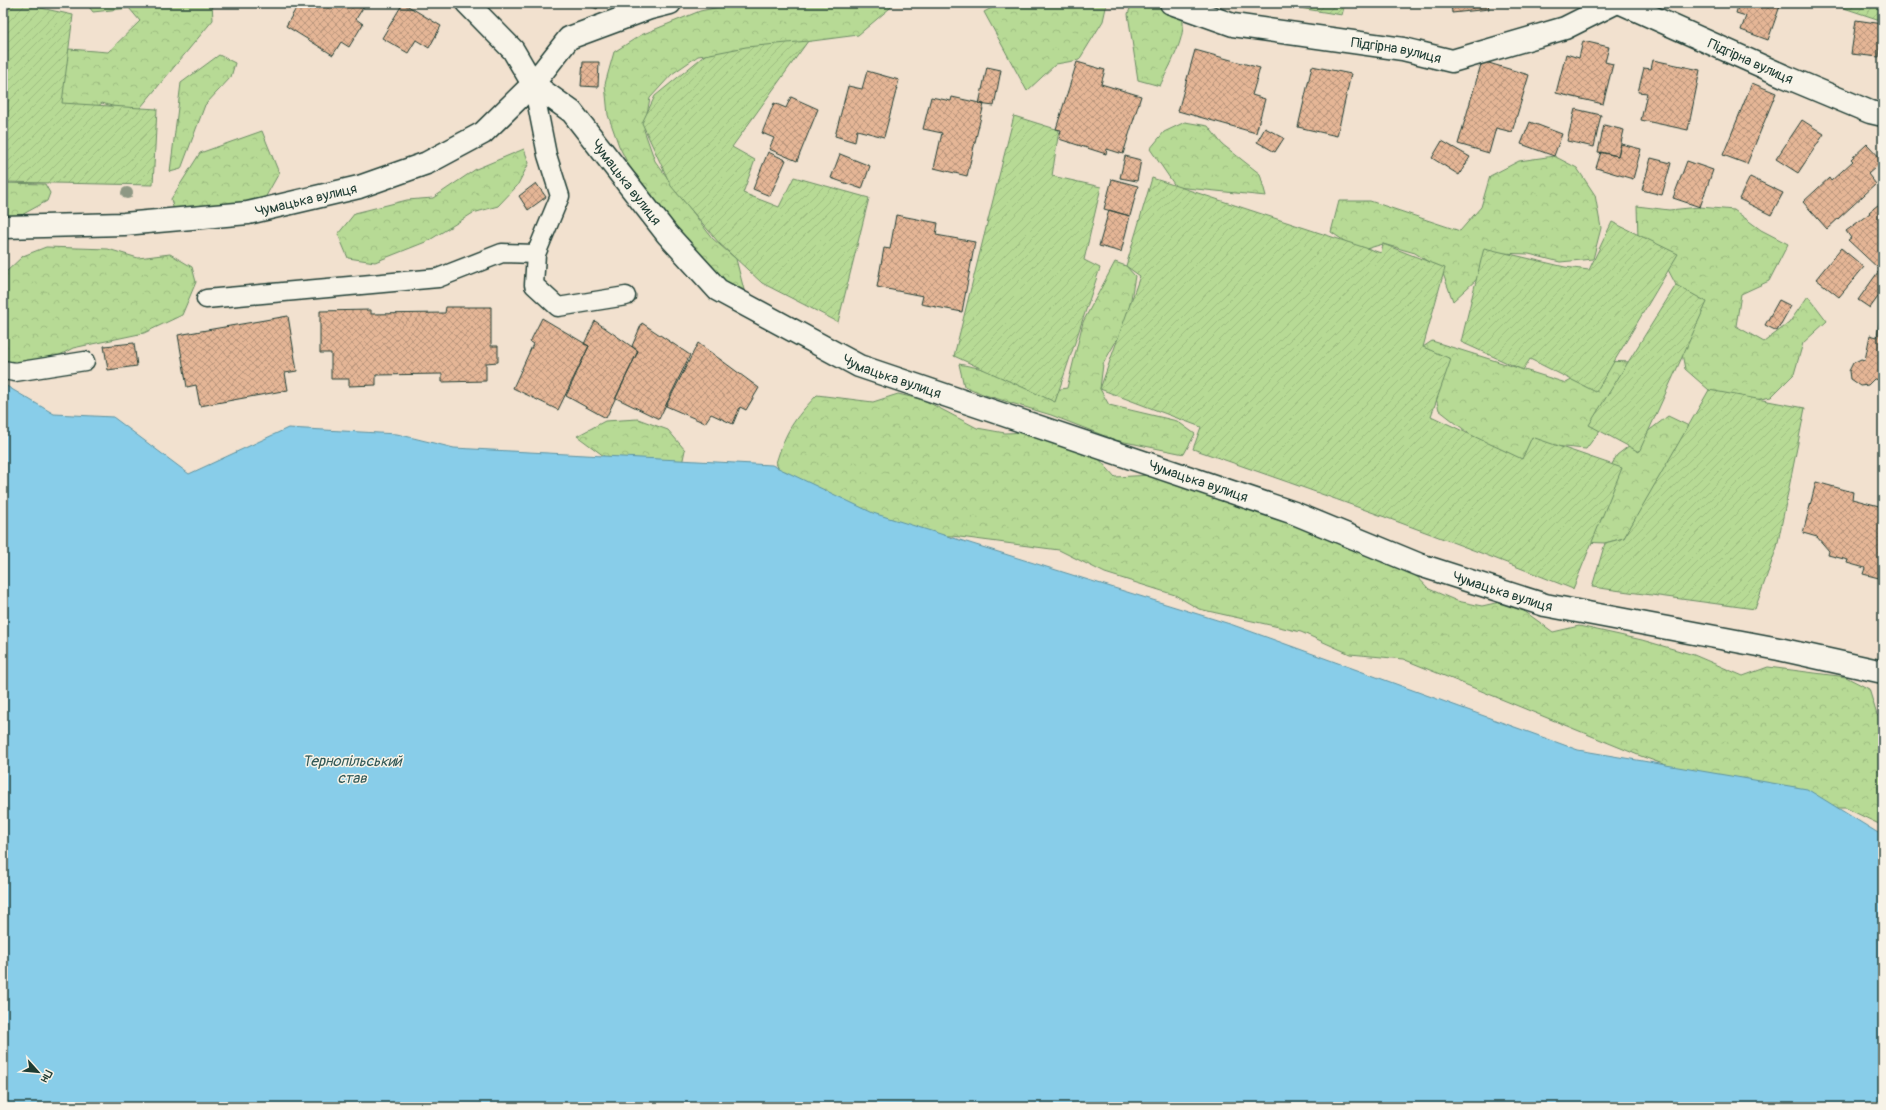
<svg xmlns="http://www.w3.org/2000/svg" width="1886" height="1110" font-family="Pangolin,sans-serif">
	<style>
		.forest { fill: url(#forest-crowns); stroke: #6b8c64 }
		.garden { fill: url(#garden-furrows); stroke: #6b8c64 }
		.water { fill: #88cde9; stroke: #5e93a1 }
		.building { fill: url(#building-cross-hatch); stroke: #1f3d34 }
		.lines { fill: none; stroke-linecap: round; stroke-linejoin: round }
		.lane-casing { stroke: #1f3d34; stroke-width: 21 }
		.street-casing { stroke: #1f3d34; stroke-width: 25 }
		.lane { stroke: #f7f3e8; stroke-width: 18 }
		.street { stroke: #f7f3e8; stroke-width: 22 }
		.tree { fill: #8e9884 }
		.labels { text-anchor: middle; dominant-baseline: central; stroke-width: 3; stroke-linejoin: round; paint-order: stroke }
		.street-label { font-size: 14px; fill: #1f3d34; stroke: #f7f3e8 }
		.water-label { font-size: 15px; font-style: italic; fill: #345a58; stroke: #f7f3e8 }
	</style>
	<defs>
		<pattern id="forest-crowns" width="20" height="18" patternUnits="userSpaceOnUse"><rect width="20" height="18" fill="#b7da95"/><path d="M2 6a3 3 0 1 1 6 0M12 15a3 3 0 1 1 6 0" fill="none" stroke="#9dbc81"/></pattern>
		<pattern id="garden-furrows" width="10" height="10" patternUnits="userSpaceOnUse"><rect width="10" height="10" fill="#b7da95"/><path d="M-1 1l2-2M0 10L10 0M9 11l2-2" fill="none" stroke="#9dbc81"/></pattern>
		<pattern id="building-cross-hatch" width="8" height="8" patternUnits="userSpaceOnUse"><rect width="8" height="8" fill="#e5b696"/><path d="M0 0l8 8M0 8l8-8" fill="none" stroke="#b9957b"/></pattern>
	</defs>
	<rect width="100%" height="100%" fill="#f2e1cf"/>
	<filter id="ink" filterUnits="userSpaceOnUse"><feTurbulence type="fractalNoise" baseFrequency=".025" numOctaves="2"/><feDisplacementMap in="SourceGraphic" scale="8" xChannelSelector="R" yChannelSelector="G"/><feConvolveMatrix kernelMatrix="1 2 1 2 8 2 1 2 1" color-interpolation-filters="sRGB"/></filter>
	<g filter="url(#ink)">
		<path class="forest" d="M86,3h126l1,17 -77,93 -34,-10 -35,27 -20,-37 11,-31 11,-13 39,3 32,-31 -11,-13 -36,4z
			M738,3h158l-38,32 -160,21 -26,18 -22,24 -6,32 11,31 57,77 24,21 8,31 -29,-14 -67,-72 -29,-58 -11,-31 -3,-31 9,-32 27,-17 59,-24z
			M1001,3h38l3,2 3,-2h62l-4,18 -24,39 -23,4 -29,27 -43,-79z
			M1132,3h25l25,12c6,21 -14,53 -22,71l-22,-6 -10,-66z
			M219,55l16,8 -4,14 -26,28 -24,64 -11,3 11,-89z
			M1185,122l23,4 14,18 38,30 6,22 -90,-9 -26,-38 14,-17z
			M262,131l17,42 -14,25 -5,4 -86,9 -3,-12 29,-46z
			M524,149l5,14 -12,23 -19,20 -25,7 -45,28 -53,21 -27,-4 -10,-24 17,-21 52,-13 26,-2 43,-29z
			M1554,156l23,12 18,27 6,33 -8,31 -33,3 -31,-8 -32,-1 -20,26 -24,22 -11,-30 -27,-18 -32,-9 -24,7 -28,-19 8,-31h31l90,30 21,-24 9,-31 29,-15z
			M3,183l42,1 5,9 -3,8 -38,21 -6,-1z
			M1637,206l32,4 31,-3 34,3 27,20 27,14 -19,37 -28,13 -5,32 28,16 25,-19 19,-27 19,25 -24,22 -9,31 -23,23 -32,6 -30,-13 -24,-21 -6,-31 -3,-53 -13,-25 -25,-22z
			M46,247l62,2 30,9 32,-4 22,13 4,15 -14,33 -38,18 -71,15 -15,8 -55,9v-96l3,3 17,-16z
			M1115,262l11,4 9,10 -8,46 -24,42 -3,25 9,16 68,16 18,13 -11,20 -69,-14 -64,-25 -66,-20 -21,-9 -5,-22 44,9 40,19 24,-4 16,-66z
			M1432,341l134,42 28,-15 8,-7 31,1 -27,60 -20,27 -33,-3 -31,13 -32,-9 -51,-40 -16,-63z
			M898,394l26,6 53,28 28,5 53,-2 25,10 32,36 55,-3 221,75 38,40 28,12 25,5 27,-6 44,32 26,-6 63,14 52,15 49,21 25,-9 78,10 23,12 8,26 6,5v106l-37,-18h-61l-147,-53 -235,-96 -53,-5 -49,-22 -102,-23 -24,-14 -70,-22 -46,-23 -107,-14 -52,-1 -113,-47 -11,-25c10,-32 17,-43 41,-68l56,7z
			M1668,416l23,11 -67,111 -19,5 -23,-1 5,-32 30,-55z
			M638,419l30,11 17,20 -7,33 -50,-9 -51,-38 28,-15z"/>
		<path class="garden" d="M3,3h38v5l32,7 -11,88 95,6 -4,76 -150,-3z
			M1269,3h76l-3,12z
			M1832,3h51v18l-51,-17z
			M808,41l-76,106 23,13 -12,33 36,14 15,-30 75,21 -31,124 -76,-39 -43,-40 -48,-57 -29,-63 13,-27 50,-41 41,-8z
			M1014,116l45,14 -7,46 49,11 -17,73 16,8 -45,134 -101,-46z
			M1152,178l229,75 2,-9 62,24 -22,79 28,12 -20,57 91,43 10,-22 90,31 -49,121c-125,-50 -252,-96 -380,-140l8,-22 -101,-38 40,-113 -14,-10z
			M1612,222l66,32 -82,138 -66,-33 -7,11 -62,-28 23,-94 81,19 24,3z
			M1676,285l31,17 -68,150 -50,-27z
			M1709,390l96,18 -28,139 -22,62 -163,-22 13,-44 19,-5z"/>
		<path class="water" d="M3,384l51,30 59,3 76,57 99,-46 109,6 57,14 318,17 101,48 360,112 345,125 229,39 76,47v271h-1880z"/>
		<path class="building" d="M295,3h71l-10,16 7,5 -14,23 -8,-5 -8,13 -47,-29 12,-21z
			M403,3l38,23 -12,22 -13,-8 -8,13 -26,-15z
			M584,3h16l-3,6z
			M1451,3h46l-9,1 1,5 -37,4z
			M1739,3h42l-13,37 -27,-10 5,-14 -10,-3z
			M1856,20l27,4 -4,33 -28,-3z
			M1583,41l26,6 -4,15 8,2 -10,40 -47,-11 10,-39 13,4z
			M1195,50l65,18 -8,27 13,4 -9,34 -78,-22z
			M1653,60l47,10 -12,60 -47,-10 6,-27 -9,-1 6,-24 7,1z
			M1482,61l47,14 -17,57 -16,-4 -7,25 -31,-9z
			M583,62h16l-1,25 -17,-1z
			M1077,62l28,8 -4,14 40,12 -18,58 -16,-5 -1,5 -47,-15 2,-9 -5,-1z
			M1312,66l39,8 -14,62 -39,-9z
			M987,67l14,3 -7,36 -15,-2z
			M867,71l32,9 -15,57 -27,-7 -2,12 -20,-6 13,-50 14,3z
			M1752,83l24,10 -29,71 -24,-9z
			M791,97l27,12 -21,52 -28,-12 5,-11 -12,-5 12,-30 12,5z
			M931,97l20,4 1,-4 32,7 -17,72 -33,-8 8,-35 -19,-4z
			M1575,109l26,6 -7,32 -27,-6z
			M1802,120l22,14 -26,39 -22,-14z
			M1530,122l32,12 -8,22 -33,-12z
			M1604,125l20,5 -6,26 -20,-4z
			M1265,128l19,10 -9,14 -18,-10z
			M1442,141l28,16 -11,18 -27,-17z
			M1621,144l20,5 -8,30 -37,-11 5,-16 17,4z
			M1867,144l16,17 -15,13 8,10 -49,45 -24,-27 26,-24 2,3 22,-20 -2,-2z
			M768,152l18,8 -16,36 -17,-7z
			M840,154l30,12 -8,23 -31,-11z
			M1125,156l16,4 -4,21 -17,-3z
			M1651,158l20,5 -9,32 -20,-5z
			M1687,161l26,9 -13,37 -27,-9z
			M1750,177l33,16 -12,22 -32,-16z
			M1112,179l26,7 -8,30 -26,-7z
			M536,183l10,14 -18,13 -9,-14z
			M1883,201v66l-4,2 -31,-29 3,-2 -5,-7 24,-18 -1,-1z
			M1109,210l21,6 -9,36 -22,-6z
			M896,215l42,8 -2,12 39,7 -13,70 -41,-8 2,-8 -46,-9 7,-39 6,1z
			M1841,248l23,19 -25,30 -23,-18z
			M1878,272l5,3v15l-13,18 -12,-8z
			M1779,300l12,6 -14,25 -12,-6z
			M446,307h45v39h7v16l-12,1v18l-44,1v-8l-66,1v10l-27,1v-7h-18v-26h-11v-42l51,-1v4l74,-1z
			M288,316l9,55 -12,2 3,17 -88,16 -4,-21 -9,2 -9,-52z
			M542,318l47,28 -31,64 -45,-22 20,-44 -3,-2z
			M1880,319l3,1v60l-9,-1 -6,6 -8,1 -10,-7 -1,-8 4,-8 8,-4 4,1 5,-25 7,2z
			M595,321l43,30 -32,67 -40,-22 23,-50 -5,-2z
			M642,323l48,32 -31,64 -43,-21 22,-47 -6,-5z
			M134,343l3,23 -29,4 -4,-24z
			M698,343l61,45 -13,22 -6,-3 -7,17 -22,-10 -6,9 -39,-17z
			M1816,482l37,10 -1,7 31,8v72l-20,-5 2,-6 -18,-5 1,-3 -20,-5 1,-4 -12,-14 -14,-4z"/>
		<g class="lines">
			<g class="lane-casing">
				<path id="lane" d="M536,254l-2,31 24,22 68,-11
					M206,299l232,-21 64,-25 34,1 24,-58 -13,-41 -14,-71
					M3,370l12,2 70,-11"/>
			</g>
			<g class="street-casing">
				<g id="street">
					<path d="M467,3l46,47 20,34 36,-46 81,-30 20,-5"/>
					<path id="s1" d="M1171,3l62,22 170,24 49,12 113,-33 50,-25"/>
					<path id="s2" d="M1621,3l163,73 86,36 13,3"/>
					<path id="s3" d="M3,227l121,-3 124,-11 111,-26 68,-24 56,-30 50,-49 39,28 95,122 51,56 141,76 435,147 126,52 125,40 234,44 104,23"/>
				</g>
			</g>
			<use href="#lane" class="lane"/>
			<use href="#street" class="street"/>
		</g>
		<circle class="tree" cx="127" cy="193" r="6"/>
	</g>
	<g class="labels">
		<g class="street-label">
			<text stroke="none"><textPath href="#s1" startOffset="231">Підгірна вулиця</textPath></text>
			<text stroke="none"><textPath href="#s2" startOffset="142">Підгірна вулиця</textPath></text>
			<text stroke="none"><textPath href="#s3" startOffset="702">Чумацька вулиця</textPath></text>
			<text stroke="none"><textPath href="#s3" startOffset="305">Чумацька вулиця</textPath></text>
			<text stroke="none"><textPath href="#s3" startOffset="1038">Чумацька вулиця</textPath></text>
			<text stroke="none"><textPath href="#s3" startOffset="1362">Чумацька вулиця</textPath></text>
			<text stroke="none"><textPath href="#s3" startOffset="1686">Чумацька вулиця</textPath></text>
		</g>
		<g class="water-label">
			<text x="352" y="761">Тернопільський<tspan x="352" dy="17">став</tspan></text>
		</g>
	</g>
	<rect width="1886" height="1110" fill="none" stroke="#f7f3e8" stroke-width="16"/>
	<rect x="8" y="8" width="1870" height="1094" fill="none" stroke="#1f3d34" stroke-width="1.5" filter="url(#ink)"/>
	<g transform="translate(38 1072) rotate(117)" stroke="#f7f3e8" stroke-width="3" paint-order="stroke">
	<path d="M0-3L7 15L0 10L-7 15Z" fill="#1f3d34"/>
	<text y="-6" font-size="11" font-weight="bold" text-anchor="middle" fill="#1f3d34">Пн</text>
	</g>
</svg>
